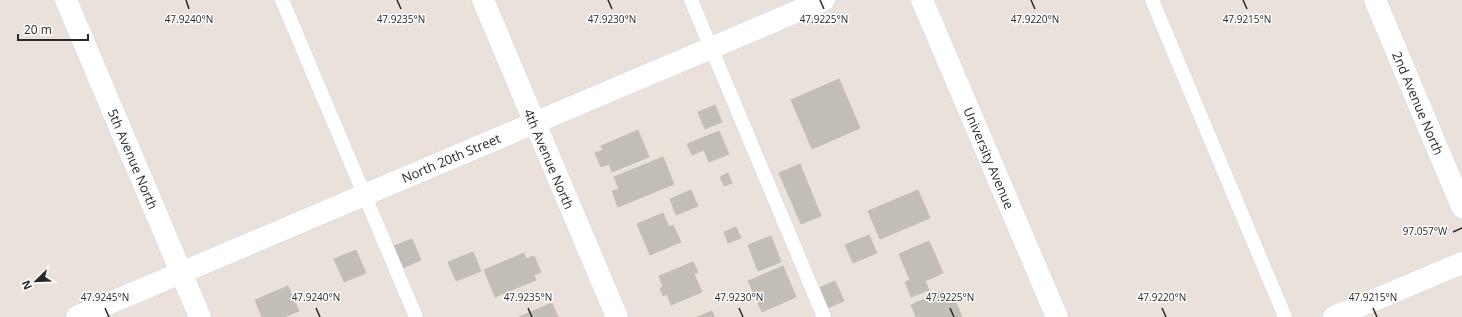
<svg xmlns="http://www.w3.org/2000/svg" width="1462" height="317" font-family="'Open Sans',sans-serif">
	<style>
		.building { fill: #c2bdb6; stroke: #c5beb4 }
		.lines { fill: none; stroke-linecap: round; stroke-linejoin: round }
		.lane-casing { stroke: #cfd4e1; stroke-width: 15 }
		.street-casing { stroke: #cfd4e1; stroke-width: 23 }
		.secondary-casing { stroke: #cfd4e1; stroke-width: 23 }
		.lane { stroke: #fff; stroke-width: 14 }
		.street { stroke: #fff; stroke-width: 22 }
		.secondary { stroke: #fff; stroke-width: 22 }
		.ticks { fill: none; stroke: #282828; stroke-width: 1.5 }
		.labels { text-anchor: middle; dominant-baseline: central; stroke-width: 3; stroke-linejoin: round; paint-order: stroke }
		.street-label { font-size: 13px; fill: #282828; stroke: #fff }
		.ticks-label { font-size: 10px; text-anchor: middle; fill: #282828; stroke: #fff; stroke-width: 3; stroke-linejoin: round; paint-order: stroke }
	</style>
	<rect width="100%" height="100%" fill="#eae2da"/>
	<path class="building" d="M839,79l21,49 -48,21 -21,-49z
		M715,105l7,17 -17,7 -7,-17z
		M638,130l11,27 -37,15 -3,-8 -8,3 -6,-14 8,-3 -2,-4z
		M719,131l10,23 -20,8 -5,-12 -12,5 -5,-11z
		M663,157l11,27 -56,23 -6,-16 7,-2 -5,-12z
		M800,164l21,52 -20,8 -22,-51z
		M728,173l4,10 -8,3 -4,-9z
		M691,190l7,16 -22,9 -6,-16z
		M918,190l12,28 -50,21 -12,-28z
		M663,213l6,14 4,-2 8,17 -31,13 -13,-31z
		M736,227l5,11 -13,5 -4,-11z
		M869,235l8,18 -24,10 -8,-18z
		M771,236l10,26 -23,9 -10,-26z
		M412,239l9,21 -21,9 -9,-22z
		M929,241l14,32 -18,8 4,9 -18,7 -6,-15 5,-2 -11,-26z
		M356,250l10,23 -22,9 -10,-23z
		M473,252l8,19 -25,10 -8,-19z
		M524,253l2,6 8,-3 7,16 -7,3 2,5 -41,17 -11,-27z
		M693,262l5,10 -4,2 8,18 -31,13 -4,-11 -4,2 -3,-8 3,-1 -4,-11z
		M783,266l13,31 -34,15 -14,-31z
		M835,281l9,20 -17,7 -8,-20z
		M288,286l11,25 -15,6h-22l-7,-17z
		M943,291l3,7 7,-3 9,22h-46l-5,-12z
		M552,303l6,14h-39z
		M712,311l2,6h-17z"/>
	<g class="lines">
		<g class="lane-casing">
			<path id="lane" d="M282,0l134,317
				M691,0l133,317
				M1152,0l133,317"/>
		</g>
		<g class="street-casing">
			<path id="street" d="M66,0l134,317
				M483,0l134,317
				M1375,0l87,207
				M1334,317l128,-54"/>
		</g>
		<g class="secondary-casing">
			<path id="secondary" d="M922,0l135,317
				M77,317l747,-317"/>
		</g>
		<use href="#lane" class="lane"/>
		<use href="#street" class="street"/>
		<use href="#secondary" class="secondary"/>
	</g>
	<path class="ticks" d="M186,0l3,9M397,0l4,9M608,0l4,9M820,0l4,9M1031,0l4,9M1243,0l4,9M1453,232l9,-4M105,308l4,9M316,308l4,9M528,308l4,9M739,308l4,9M950,308l4,9M1162,308l4,9M1373,308l4,9"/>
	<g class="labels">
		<g class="street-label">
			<text transform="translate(1418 103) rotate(67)">2nd Avenue North</text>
			<text transform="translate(451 158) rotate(-23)">North 20th Street</text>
			<text transform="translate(989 158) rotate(67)">University Avenue</text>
			<text transform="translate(133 159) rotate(67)">5th Avenue North</text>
			<text transform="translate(549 159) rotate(67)">4th Avenue North</text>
		</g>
	</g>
	<g class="ticks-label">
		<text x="189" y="23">47.9240°N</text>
		<text x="401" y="23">47.9235°N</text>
		<text x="612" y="23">47.9230°N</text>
		<text x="824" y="23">47.9225°N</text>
		<text x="1035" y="23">47.9220°N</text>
		<text x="1247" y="23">47.9215°N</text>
		<text x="1425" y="235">97.057°W</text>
		<text x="105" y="301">47.9245°N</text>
		<text x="316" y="301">47.9240°N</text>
		<text x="528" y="301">47.9235°N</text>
		<text x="739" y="301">47.9230°N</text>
		<text x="950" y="301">47.9225°N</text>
		<text x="1162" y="301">47.9220°N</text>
		<text x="1373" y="301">47.9215°N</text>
	</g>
	<g transform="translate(36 281) rotate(247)" stroke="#ffffff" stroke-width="3" paint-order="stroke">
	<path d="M0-3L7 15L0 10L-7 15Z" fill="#282828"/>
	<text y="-6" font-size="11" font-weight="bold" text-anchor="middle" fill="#282828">N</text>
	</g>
	<path d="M18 34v6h70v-6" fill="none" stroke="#282828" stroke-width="2"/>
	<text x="24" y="34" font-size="12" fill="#282828" stroke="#ffffff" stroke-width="3" paint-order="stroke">20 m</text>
</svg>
